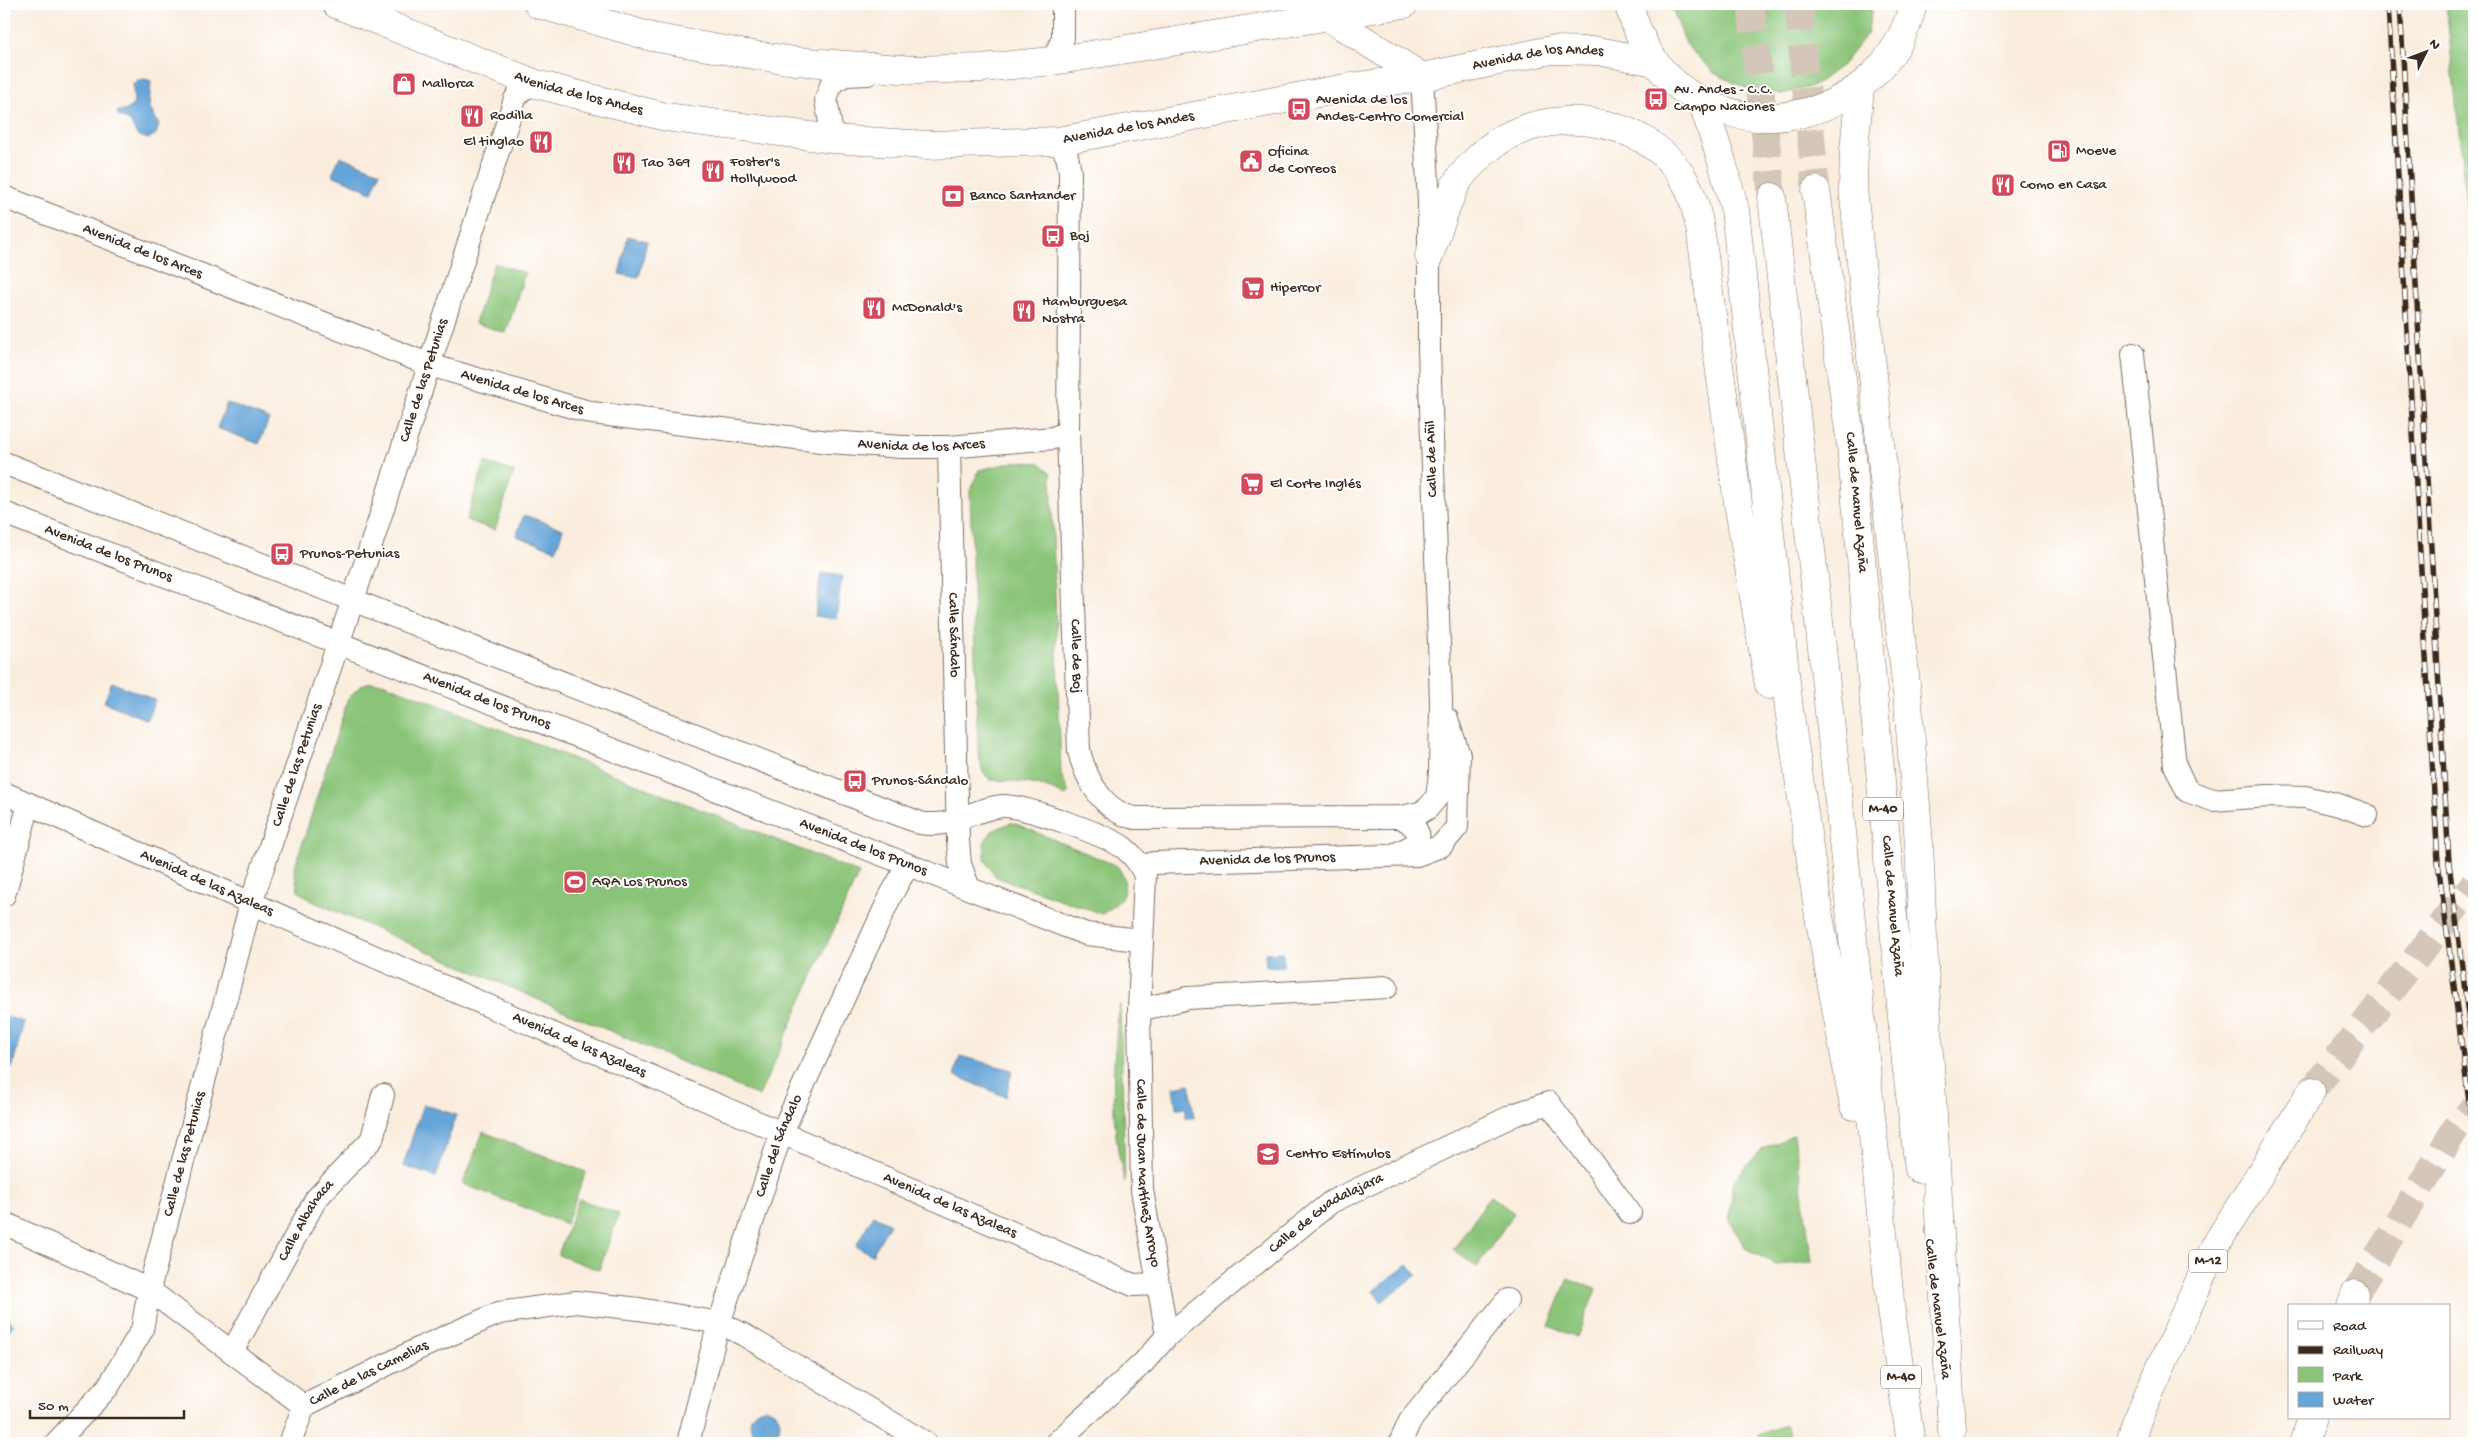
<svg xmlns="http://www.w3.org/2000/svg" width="2478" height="1447" font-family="'Gochi Hand',sans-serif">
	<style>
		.green { fill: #8ac478; stroke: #62774b }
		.water { fill: #66a5d8; stroke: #50687b }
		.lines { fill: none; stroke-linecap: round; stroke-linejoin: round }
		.motorway-tunnel { stroke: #d4c6b8; stroke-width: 28; stroke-dasharray: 28 14; stroke-linecap: butt }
		.minor-casing { stroke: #7e6e61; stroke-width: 24 }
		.secondary-casing { stroke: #7e6e61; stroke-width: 29 }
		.motorway-casing { stroke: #7e6e61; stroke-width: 29 }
		.minor { stroke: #fff; stroke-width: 22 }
		.secondary { stroke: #fff; stroke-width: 28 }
		.motorway { stroke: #fff; stroke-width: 28 }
		.rail-casing { stroke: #3b2a1e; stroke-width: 5.5 }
		.rail { stroke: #fff; stroke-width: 4; stroke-dasharray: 11; stroke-linecap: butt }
		.labels { text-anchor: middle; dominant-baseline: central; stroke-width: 4; stroke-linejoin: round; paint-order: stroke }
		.shield { fill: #fff; stroke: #766a62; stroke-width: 1 }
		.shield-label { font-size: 14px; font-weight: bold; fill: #3b2a1e }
		.street-label { font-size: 15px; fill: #3b2a1e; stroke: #fff }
		.poi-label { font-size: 15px; fill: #3b2a1e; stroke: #fff; text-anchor: start }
	</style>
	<rect width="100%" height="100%" fill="#fff"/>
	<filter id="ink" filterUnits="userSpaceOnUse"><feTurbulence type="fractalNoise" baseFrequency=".02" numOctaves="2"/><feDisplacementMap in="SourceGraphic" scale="10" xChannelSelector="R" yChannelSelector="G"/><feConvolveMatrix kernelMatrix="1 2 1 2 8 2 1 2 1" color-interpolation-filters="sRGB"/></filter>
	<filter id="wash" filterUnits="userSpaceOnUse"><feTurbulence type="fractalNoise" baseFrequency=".0096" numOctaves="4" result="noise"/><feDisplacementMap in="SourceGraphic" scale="20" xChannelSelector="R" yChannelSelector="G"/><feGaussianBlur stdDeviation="1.12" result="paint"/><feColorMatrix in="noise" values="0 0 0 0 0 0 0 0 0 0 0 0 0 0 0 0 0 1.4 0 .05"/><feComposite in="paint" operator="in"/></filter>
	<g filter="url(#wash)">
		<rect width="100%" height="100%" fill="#faedde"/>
		<path class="green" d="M1670,4h203l-6,30 -25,31 -28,21 -32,8 -37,-6 -31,-15 -27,-27z
			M2446,4h28v278z
			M494,263l31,10 -19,60 -31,-10z
			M485,462l29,10 -19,58 -29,-10z
			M1014,462l26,1 11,10 10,302 8,18 -4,3c-23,-14 -49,-14 -75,-16l-7,-8 -5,-20 -8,-262 9,-20z
			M370,683h12l55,21 422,169 -100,223 -447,-195 -14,-10 -4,-21 54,-171 12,-13z
			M1010,823h4l103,43c16,20 5,37 -15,48l-106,-37 -11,-17 -1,-18 8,-11z
			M1120,1003l5,179c-16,-58 -13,-119 -5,-179z
			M483,1132l103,40 -20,52 -103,-40z
			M1794,1135l18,127 -36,3 -31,-17 -16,-29 5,-39 27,-30z
			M1490,1196l24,17 -37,54 -24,-17z
			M579,1199l40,15 -20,56 -41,-15z
			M1568,1278l28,11 -19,48 -28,-11z
			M1785,1425l8,18h-32l-3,-8z"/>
		<path class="water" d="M145,79l6,2 -2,25 10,19 -3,9 -8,5 -11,-4 -7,-14 -12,-5v-5h7l9,-7 -1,-20 5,-4z
			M340,156l40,16 -8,20 -40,-17z
			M628,236l19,5 -8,37 -20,-4z
			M227,403l42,16 -10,25 -42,-16z
			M524,515l39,14 -7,21 -40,-14z
			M821,573l21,3 -6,43 -21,-3z
			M112,682l43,18 -8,20 -43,-18z
			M1283,952l1,14 -18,1 -1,-14z
			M4,1016l20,6 -12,46 -8,-2z
			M960,1056l52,14 -6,27 -52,-22z
			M1190,1084l4,34h-8v-10h-10l-3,-21z
			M423,1104l33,11 -20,62 -33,-11z
			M873,1215l17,9 -18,31 -16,-9z
			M1408,1264l9,11 -36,27 -8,-11z
			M4,1315l10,10 -10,9z
			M750 1423a15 15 0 1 1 30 0a15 15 0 1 1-30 0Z"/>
	</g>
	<g filter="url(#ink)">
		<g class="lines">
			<path class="motorway-tunnel" d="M1751,4l21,193
				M1798,4l18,186
				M2311,1092l163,-208
				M2355,1294l101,-166 18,-21"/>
			<g class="minor-casing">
				<g id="minor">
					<path d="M1053,61l10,-23v-34"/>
					<path d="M833,139l-7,-39 6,-18 14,-7 22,-1"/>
					<path id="s1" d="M1058,141l9,15 3,16 -2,260 11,319c7,28 24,61 56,67l266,-1 19,-4 8,-5 9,-11 3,-23 1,-72 -12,-352v-149l-7,-124"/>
					<path id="s2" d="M4,197l426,168 162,48 237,29 73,5h47l104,-9 15,-6"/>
					<path d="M2133,354l42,411 12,26 26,9 55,-4 37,1 34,8 28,10"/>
					<path id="s3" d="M949,447l9,394 2,23 9,24"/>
					<path id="s4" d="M4,463l916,360c35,6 51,-14 82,-17 18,-2 107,30 122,42 10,8 17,17 21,28l-6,134 3,180 25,146"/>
					<path id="s5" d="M4,513l1082,421 54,6"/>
					<path id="s6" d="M4,793l247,110 882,382 23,-1"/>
					<path d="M1392,855c28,-10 38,-20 9,-38"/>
					<path id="s7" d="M1142,867l12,-4 263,-8 24,-9 16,-19 2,-72 -12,-36"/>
					<path d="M4,895l25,-91"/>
					<path d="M1139,1010l49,-12 199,-11"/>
					<path id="s8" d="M4,1223l145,67 155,116 116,-58 79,-35 77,-11 63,7 81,14 24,12 182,108"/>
					<path id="s9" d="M232,1352l84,-153 56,-60 11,-44"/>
					<path id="s10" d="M56,1443l52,-56 34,-57 7,-40 102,-387 115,-342 149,-462 6,-9 15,-6"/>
					<path d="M290,1443l14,-37"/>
					<path id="s11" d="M688,1443l29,-113 64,-196 110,-239 13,-23 8,-5"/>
					<path id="s12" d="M1056,1443l87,-80 24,-27 164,-134 185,-88 33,-11 81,110"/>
					<path d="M1400,1443l10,-22 97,-121"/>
				</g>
			</g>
			<g class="secondary-casing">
				<g id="secondary">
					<path id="s13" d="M336,4l200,80 130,33 167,22 94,6 131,-4 293,-54 71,-10 129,-27 47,1 57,11"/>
					<path d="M538,4l114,33 89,16 54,8 118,9 68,-2 72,-7 351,-57"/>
					<path d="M1628,4c7,20 14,40 27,58 75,97 231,59 258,-58"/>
					<path d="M1328,17l94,60"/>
				</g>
			</g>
			<g class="motorway-casing">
				<g id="motorway">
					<path d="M1860,88l-6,62 -1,38 55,515 11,141 6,140 27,445"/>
					<path d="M1702,101l20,61 13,48 54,499 30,207 35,190"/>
					<path id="s14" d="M1816,190l35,255 55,617 13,107"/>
					<path d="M1772,197l67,605 52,509 20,132"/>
					<path d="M1429,256c9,-24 16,-49 27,-72 5,-9 15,-19 22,-26 56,-58 169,-47 208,25 8,15 12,33 15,51l37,269 31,182"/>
					<path d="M2351,1306l4,-12"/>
					<path d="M2130,1443l6,-20 79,-177 96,-154"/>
					<path d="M2303,1443l9,-25"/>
				</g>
			</g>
			<use href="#minor" class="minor"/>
			<use href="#secondary" class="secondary"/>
			<use href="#motorway" class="motorway"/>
			<g class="rail-casing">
				<path id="rail" d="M2388,4l50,858 36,279
					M2400,4l49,859 25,200"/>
			</g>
			<use href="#rail" class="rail"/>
		</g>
	</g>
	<defs>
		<g id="shop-square" transform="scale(1.25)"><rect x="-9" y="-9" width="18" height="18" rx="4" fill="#d1495b" stroke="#fff"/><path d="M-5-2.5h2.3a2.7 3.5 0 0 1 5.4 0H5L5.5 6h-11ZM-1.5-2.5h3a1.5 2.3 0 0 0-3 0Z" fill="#fff"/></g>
		<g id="bus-square" transform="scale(1.25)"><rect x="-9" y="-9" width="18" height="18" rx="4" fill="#d1495b" stroke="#fff"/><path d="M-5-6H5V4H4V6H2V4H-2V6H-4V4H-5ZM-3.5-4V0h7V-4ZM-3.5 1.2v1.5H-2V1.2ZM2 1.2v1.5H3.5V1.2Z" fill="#fff"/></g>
		<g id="restaurant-square" transform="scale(1.25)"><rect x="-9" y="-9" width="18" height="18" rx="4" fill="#d1495b" stroke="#fff"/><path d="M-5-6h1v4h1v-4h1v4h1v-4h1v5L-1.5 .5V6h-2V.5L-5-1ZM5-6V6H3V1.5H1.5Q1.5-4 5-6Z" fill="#fff"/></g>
		<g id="fuel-square" transform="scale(1.25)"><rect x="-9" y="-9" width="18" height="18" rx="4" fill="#d1495b" stroke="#fff"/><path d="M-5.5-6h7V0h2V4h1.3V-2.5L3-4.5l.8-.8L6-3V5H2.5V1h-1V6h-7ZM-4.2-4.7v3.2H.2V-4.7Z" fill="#fff"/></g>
		<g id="civic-square" transform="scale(1.25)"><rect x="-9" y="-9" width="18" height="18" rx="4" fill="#d1495b" stroke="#fff"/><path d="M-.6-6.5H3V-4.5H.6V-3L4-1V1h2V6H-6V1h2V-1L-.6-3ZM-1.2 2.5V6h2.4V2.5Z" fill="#fff"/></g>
		<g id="bank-square" transform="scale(1.25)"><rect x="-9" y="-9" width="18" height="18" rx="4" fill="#d1495b" stroke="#fff"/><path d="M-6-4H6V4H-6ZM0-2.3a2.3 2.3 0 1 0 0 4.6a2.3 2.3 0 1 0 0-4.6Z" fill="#fff"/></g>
		<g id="supermarket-square" transform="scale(1.25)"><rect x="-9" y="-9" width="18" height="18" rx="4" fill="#d1495b" stroke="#fff"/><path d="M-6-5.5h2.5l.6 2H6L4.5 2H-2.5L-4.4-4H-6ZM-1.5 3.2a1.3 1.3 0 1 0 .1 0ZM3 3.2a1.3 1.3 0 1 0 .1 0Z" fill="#fff"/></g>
		<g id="stadium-square" transform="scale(1.25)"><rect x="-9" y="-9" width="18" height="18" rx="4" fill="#d1495b" stroke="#fff"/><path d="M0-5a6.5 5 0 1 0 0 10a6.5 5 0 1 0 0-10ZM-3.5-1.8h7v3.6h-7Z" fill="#fff"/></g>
		<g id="school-square" transform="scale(1.25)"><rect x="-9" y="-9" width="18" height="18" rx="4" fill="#d1495b" stroke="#fff"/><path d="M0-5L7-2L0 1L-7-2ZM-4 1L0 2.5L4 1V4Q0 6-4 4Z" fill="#fff"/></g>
	</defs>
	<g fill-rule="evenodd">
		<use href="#shop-square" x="404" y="84"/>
		<use href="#bus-square" x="1656" y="99"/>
		<use href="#bus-square" x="1299" y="109"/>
		<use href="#restaurant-square" x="472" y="116"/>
		<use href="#restaurant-square" x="541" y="142"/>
		<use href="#fuel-square" x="2059" y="151"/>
		<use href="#civic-square" x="1251" y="161"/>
		<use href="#restaurant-square" x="624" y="163"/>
		<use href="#restaurant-square" x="713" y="171"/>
		<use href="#restaurant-square" x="2003" y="185"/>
		<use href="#bank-square" x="953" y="196"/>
		<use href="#bus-square" x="1053" y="236"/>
		<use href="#supermarket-square" x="1253" y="288"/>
		<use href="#restaurant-square" x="874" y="308"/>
		<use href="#restaurant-square" x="1024" y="311"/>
		<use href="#supermarket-square" x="1252" y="484"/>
		<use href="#bus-square" x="282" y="554"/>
		<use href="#bus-square" x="855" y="781"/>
		<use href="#stadium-square" x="575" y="882"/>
		<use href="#school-square" x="1268" y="1154"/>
	</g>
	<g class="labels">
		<g class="shield">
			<rect x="1863" y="797.5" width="40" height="23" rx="4"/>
			<rect x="2189" y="1249.5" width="38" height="23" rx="4"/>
			<rect x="1881" y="1365.5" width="40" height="23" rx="4"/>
		</g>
		<g class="shield-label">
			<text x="1883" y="809">M-40</text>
			<text x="2208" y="1261">M-12</text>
			<text x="1901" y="1377">M-40</text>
		</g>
		<g class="street-label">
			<text stroke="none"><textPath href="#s13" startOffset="1231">Avenida de los Andes</textPath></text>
			<text stroke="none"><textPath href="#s13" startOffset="259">Avenida de los Andes</textPath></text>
			<text stroke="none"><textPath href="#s13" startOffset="815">Avenida de los Andes</textPath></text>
			<text stroke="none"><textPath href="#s2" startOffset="149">Avenida de los Arces</textPath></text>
			<text stroke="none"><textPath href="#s10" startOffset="1134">Calle de las Petunias</textPath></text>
			<text stroke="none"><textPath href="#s2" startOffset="554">Avenida de los Arces</textPath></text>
			<text stroke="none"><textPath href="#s2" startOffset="958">Avenida de los Arces</textPath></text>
			<text transform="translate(1432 459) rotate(-92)">Calle de Añil</text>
			<text stroke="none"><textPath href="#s14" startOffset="315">Calle de Manuel Azaña</textPath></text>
			<text stroke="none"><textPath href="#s5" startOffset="112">Avenida de los Prunos</textPath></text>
			<text stroke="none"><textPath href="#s3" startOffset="188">Calle Sándalo</textPath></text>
			<text stroke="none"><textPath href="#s1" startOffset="518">Calle de Boj</textPath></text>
			<text stroke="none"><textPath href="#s5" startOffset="518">Avenida de los Prunos</textPath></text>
			<text stroke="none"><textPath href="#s10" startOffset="729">Calle de las Petunias</textPath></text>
			<text stroke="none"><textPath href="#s5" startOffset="922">Avenida de los Prunos</textPath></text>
			<text stroke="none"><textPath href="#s7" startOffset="126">Avenida de los Prunos</textPath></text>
			<text stroke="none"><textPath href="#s6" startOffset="222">Avenida de las Azaleas</textPath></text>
			<text stroke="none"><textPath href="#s14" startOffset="720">Calle de Manuel Azaña</textPath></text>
			<text stroke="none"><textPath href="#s6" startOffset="628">Avenida de las Azaleas</textPath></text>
			<text stroke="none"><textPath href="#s11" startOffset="311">Calle del Sándalo</textPath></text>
			<text stroke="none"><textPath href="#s10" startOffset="324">Calle de las Petunias</textPath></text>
			<text stroke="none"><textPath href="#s4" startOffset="1532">Calle de Juan Martínez Arroyo</textPath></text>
			<text stroke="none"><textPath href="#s6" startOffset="1032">Avenida de las Azaleas</textPath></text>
			<text stroke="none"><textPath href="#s12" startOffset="356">Calle de Guadalajara</textPath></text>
			<text stroke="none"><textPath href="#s9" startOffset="151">Calle Albahaca</textPath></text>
			<text transform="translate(1937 1309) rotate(83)">Calle de Manuel Azaña</text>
			<text stroke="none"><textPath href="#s8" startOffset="426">Calle de las Camelias</textPath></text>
		</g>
		<g class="poi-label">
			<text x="422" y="84">Mallorca</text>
			<text x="1674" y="90">Av. Andes - C.C.<tspan x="1674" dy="17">Campo Naciones</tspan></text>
			<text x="1316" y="100">Avenida de los<tspan x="1316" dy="17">Andes-Centro Comercial</tspan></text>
			<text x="490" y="116">Rodilla</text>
			<text x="524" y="142" text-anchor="end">El tinglao</text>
			<text x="2076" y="151">Moeve</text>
			<text x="1268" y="152">Oficina<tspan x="1268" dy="17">de Correos</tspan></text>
			<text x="730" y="162">Foster's<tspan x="730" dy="17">Hollywood</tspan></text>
			<text x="642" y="163">Tao 369</text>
			<text x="2020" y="185">Como en Casa</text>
			<text x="970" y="196">Banco Santander</text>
			<text x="1070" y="236">Boj</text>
			<text x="1270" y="288">Hipercor</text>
			<text x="1042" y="302">Hamburguesa<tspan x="1042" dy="17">Nostra</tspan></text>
			<text x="892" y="308">McDonald's</text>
			<text x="1270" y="484">El Corte Inglés</text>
			<text x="300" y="554">Prunos-Petunias</text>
			<text x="872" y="781">Prunos-Sándalo</text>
			<text x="592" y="882">AQA Los Prunos</text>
			<text x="1286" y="1154">Centro Estímulos</text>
		</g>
	</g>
	<rect width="2478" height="1447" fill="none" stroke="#fff" stroke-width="20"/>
	<rect x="2288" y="1304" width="162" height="115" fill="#ffffff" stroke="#b1aaa5"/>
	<rect x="2298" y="1321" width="25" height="8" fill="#ffffff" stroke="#b1aaa5"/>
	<text x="2333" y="1330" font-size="15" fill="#3b2a1e">Road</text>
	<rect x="2298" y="1346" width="25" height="8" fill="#3b2a1e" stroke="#b1aaa5"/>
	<text x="2333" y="1354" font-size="15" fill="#3b2a1e">Railway</text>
	<rect x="2298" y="1367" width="25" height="15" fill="#8ac478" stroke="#b1aaa5"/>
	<text x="2333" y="1380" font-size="15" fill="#3b2a1e">Park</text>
	<rect x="2298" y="1392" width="25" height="15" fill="#66a5d8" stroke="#b1aaa5"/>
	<text x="2333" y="1404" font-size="15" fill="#3b2a1e">Water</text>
	<g transform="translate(2426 52) rotate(48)" stroke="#ffffff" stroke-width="4" paint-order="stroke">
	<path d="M0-4L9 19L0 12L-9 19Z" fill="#3b2a1e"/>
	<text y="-8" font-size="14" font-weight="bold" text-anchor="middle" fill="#3b2a1e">N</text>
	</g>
	<path d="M30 1410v8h154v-8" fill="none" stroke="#3b2a1e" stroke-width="2.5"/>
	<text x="38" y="1410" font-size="15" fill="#3b2a1e" stroke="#ffffff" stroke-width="4" paint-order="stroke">50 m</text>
</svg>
